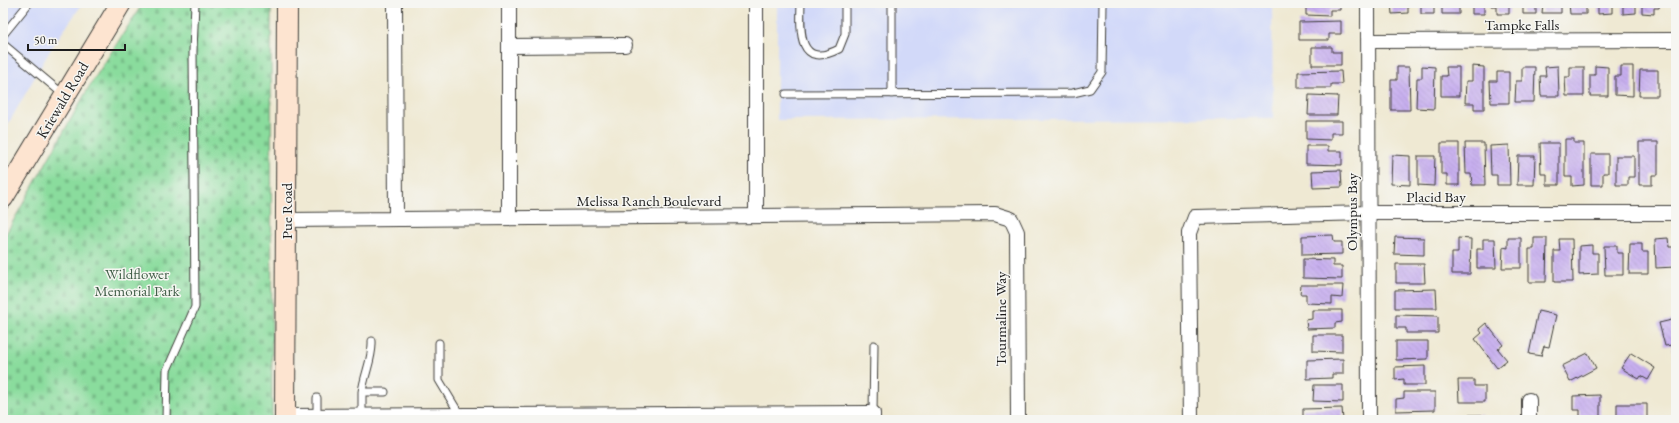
<svg xmlns="http://www.w3.org/2000/svg" width="1679" height="423" font-family="'EB Garamond',serif">
	<style>
		.built { fill: #d2d9f9 }
		.cemetery { fill: url(#cemetery-stones); stroke: #537c5c }
		.building { fill: url(#building-back-hatch) }
		.lines { fill: none; stroke-linecap: round; stroke-linejoin: round }
		.lane-casing { stroke: #3c3b37; stroke-width: 9 }
		.street-casing { stroke: #3c3b37; stroke-width: 16 }
		.secondary-casing { stroke: #3c3b37; stroke-width: 22 }
		.lane { stroke: #fff; stroke-width: 7 }
		.street { stroke: #fff; stroke-width: 14 }
		.secondary { stroke: #fde4d0; stroke-width: 20 }
		.labels { text-anchor: middle; dominant-baseline: central; stroke-width: 3; stroke-linejoin: round; paint-order: stroke }
		.street-label { font-size: 15px; fill: #1c1c1c; stroke: #f6f6f2 }
		.park-label { font-size: 15px; fill: #425f49; stroke: #f6f6f2 }
	</style>
	<defs>
		<pattern id="cemetery-stones" width="16" height="16" patternUnits="userSpaceOnUse"><rect width="16" height="16" fill="#8adc9d"/><path d="M2 7V4a2 2 0 0 1 4 0v3zM10 15v-3a2 2 0 0 1 4 0v3z" fill="#76bc87"/></pattern>
		<pattern id="building-back-hatch" width="6" height="6" patternUnits="userSpaceOnUse"><rect width="6" height="6" fill="#c7afef"/><path d="M-1 5l2 2M0 0l6 6M5-1l2 2" fill="none" stroke="#aa96cc"/></pattern>
	</defs>
	<rect width="100%" height="100%" fill="#f6f6f2"/>
	<filter id="ink" filterUnits="userSpaceOnUse"><feTurbulence type="fractalNoise" baseFrequency=".025" numOctaves="2"/><feDisplacementMap in="SourceGraphic" scale="8" xChannelSelector="R" yChannelSelector="G"/><feConvolveMatrix kernelMatrix="1 2 1 2 8 2 1 2 1" color-interpolation-filters="sRGB"/></filter>
	<filter id="wash" filterUnits="userSpaceOnUse"><feTurbulence type="fractalNoise" baseFrequency=".012" numOctaves="4" result="noise"/><feDisplacementMap in="SourceGraphic" scale="16" xChannelSelector="R" yChannelSelector="G"/><feGaussianBlur stdDeviation="0.9" result="paint"/><feColorMatrix in="noise" values="0 0 0 0 0 0 0 0 0 0 0 0 0 0 0 0 0 1.4 0 .05"/><feComposite in="paint" operator="in"/></filter>
	<g filter="url(#wash)">
		<rect width="100%" height="100%" fill="#efe9d3"/>
		<path class="built" d="M3,3h80l-31,44 -49,86z
			M777,3h495l1,115 -496,2z"/>
		<path class="cemetery" d="M143,3h128l1,417h-269v-181l86,-152z"/>
		<g id="blocks">
			<path class="building" d="M1306,3h34v7h-10v6l-24,-1z
				M1391,3h17v10l-16,1z
				M1421,3h13v11h-13z
				M1442,3h17v11h-17z
				M1466,3h18v11h-12v-9l-6,-1z
				M1491,3h18v11h-12v-8h-6z
				M1523,3h13v11h-13z
				M1543,3h18v10h-19z
				M1569,3h17v11h-16z
				M1598,3h14v10l-14,1z
				M1623,3h13v10l-13,1z
				M1642,3h18l-1,5h-5v6l-12,-1z
				M1341,21v13h-12v6h-30v-18z
				M1312,47h20v5h9v13h-29z
				M1422,66l13,1 -1,42 -18,-1 1,-30h5z
				M1472,66l12,1v42h-10v-6h-9l1,-22h6z
				M1558,66l1,30h-18l-1,-20h6l-1,-9z
				M1595,66l13,1v29h-18v-21h5z
				M1621,66h12v30l-18,-1v-19h6z
				M1397,67h12l1,43h-19v-30h6z
				M1446,67h13v29h-18v-20h6z
				M1522,67h13l-1,35h-19l1,-21h6z
				M1570,67h14v29h-18l-1,-19h5z
				M1640,70h18v26h-19z
				M1341,71l1,13h-11v4h-33v-16z
				M1497,72h12v31h-18l-1,-22h7z
				M1309,95l29,1 -1,19h-29z
				M1306,121h36v12h-11v7l-25,-1z
				M1565,139h9v4h10v42l-12,1v-9h-7z
				M1639,142h19v33h-6v10h-13z
				M1441,143h18v42h-12v-11h-6z
				M1465,143h19l1,42h-13l-1,-11h-5z
				M1540,143h19v42h-12v-11h-6z
				M1509,145l1,40h-13v-10h-6l-1,-29z
				M1306,146h22v5h14v14l-36,-1z
				M1591,154h17v19h-5v12h-12z
				M1392,155l18,1v29l-19,-1z
				M1418,156h17l-1,30 -16,-1z
				M1518,156h17l-1,29h-17z
				M1616,156h18v21h-6v8h-12z
				M1341,170l1,17 -29,1 -1,-17z
				M1333,235l1,7h8v12l-40,1v-19z
				M1395,237l29,1v17l-30,-1z
				M1458,238l13,1 -1,35h-18v-21h6z
				M1508,238h13v30h-19l1,-21 5,1z
				M1534,238h13l-1,44h-17v-33h5z
				M1668,238l1,9h5l1,20 -19,1 -1,-29z
				M1483,239h12l1,29h-19v-19h6z
				M1559,239h13l1,43h-19v-31h6z
				M1630,244h12v8h6v22h-19z
				M1592,245v8h6v21l-19,1v-29z
				M1604,246h13v7h6v22h-18z
				M1303,259l30,1v6h9v13l-39,-1z
				M1396,264h28l1,19h-29z
				M1301,285h42l-1,13 -10,-1v7l-26,-1v-9h-6z
				M1436,289l1,19h-42v-18z
				M1312,310h30v12l-7,1v5l-28,1 -1,-9 6,-1z
				M1538,311l18,4 -7,32 -5,-1 -3,10 -12,-2z
				M1396,315l42,1v17h-32v-5h-10z
				M1676,319v37h-2l-2,-11 -7,1 -6,-23z
				M1486,323l17,22 -5,4 9,11 -10,8 -22,-29 7,-6 -3,-4z
				M1313,335h29v17l-29,-1z
				M1396,341h32v18l-32,1z
				M1588,353l8,15 -26,14 -8,-16z
				M1631,353l24,15 -7,12 -7,-4 -2,3 -18,-11z
				M1343,359v15h-11v4l-25,1v-19z
				M1425,366v19h-21v-6l-9,1v-13z
				M1458,380h16v6h11v16h-26z
				M1314,385h29v17l-30,-1z
				M1404,392h31v18l-39,1v-12l8,-1z
				M1600,395v22h-20v-7h-7v-14z
				M1617,404h30v16h-30z
				M1342,408l1,12h-40v-11z
				M1460,415h22v5h-21z
				M1396,417h41v3h-41z"/>
		</g>
	</g>
	<g filter="url(#ink)">
		<use href="#blocks" fill-opacity="0" stroke="#3c3b37" stroke-width="1"/>
		<g class="lines">
			<g class="lane-casing">
				<path id="lane" d="M801,3c-1,28 -3,67 38,46l6,-15v-31
					M3,35l26,-32
					M3,44l61,51
					M786,94l287,-1 17,-4 12,-17 1,-69
					M892,94v-91
					M439,343v37l21,35
					M362,392c2,-17 11,-34 10,-51
					M873,413l1,-68
					M362,416v-24h23
					M317,418v-20
					M166,420l1,-50 28,-63 -2,-256 2,-48"/>
			</g>
			<g class="street-casing">
				<path id="street" d="M395,3l1,216
					M509,3v215
					M1368,3l1,417
					M1368,41l308,-1
					M509,46l116,-1
					M756,216v-213
					M286,220l709,-6 16,5 6,13 1,188
					M1529,400v20
					M285,416l588,-3v7
					M1191,420l-2,-187 6,-16 173,-4h308"/>
			</g>
			<g class="secondary-casing">
				<path id="secondary" d="M3,198l118,-195
					M285,420l2,-417"/>
			</g>
			<use href="#lane" class="lane"/>
			<use href="#street" class="street"/>
			<use href="#secondary" class="secondary"/>
		</g>
	</g>
	<g class="labels">
		<g class="street-label">
			<text x="1522" y="24">Tampke Falls</text>
			<text transform="translate(62 100) rotate(-59)">Kriewald Road</text>
			<text x="1436" y="196">Placid Bay</text>
			<text x="649" y="200">Melissa Ranch Boulevard</text>
			<text transform="translate(286 211) rotate(-90)">Pue Road</text>
			<text transform="translate(1351 212) rotate(-90)">Olympus Bay</text>
			<text transform="translate(1000 319) rotate(-90)">Tourmaline Way</text>
		</g>
		<g class="park-label">
			<text x="137" y="273">Wildflower<tspan x="137" dy="17">Memorial Park</tspan></text>
		</g>
	</g>
	<rect width="1679" height="423" fill="none" stroke="#f6f6f2" stroke-width="16"/>
	<path d="M28 44v6h97v-6" fill="none" stroke="#1c1c1c" stroke-width="2"/>
	<text x="34" y="44" font-size="12" fill="#1c1c1c" stroke="#f6f6f2" stroke-width="3" paint-order="stroke">50 m</text>
</svg>
